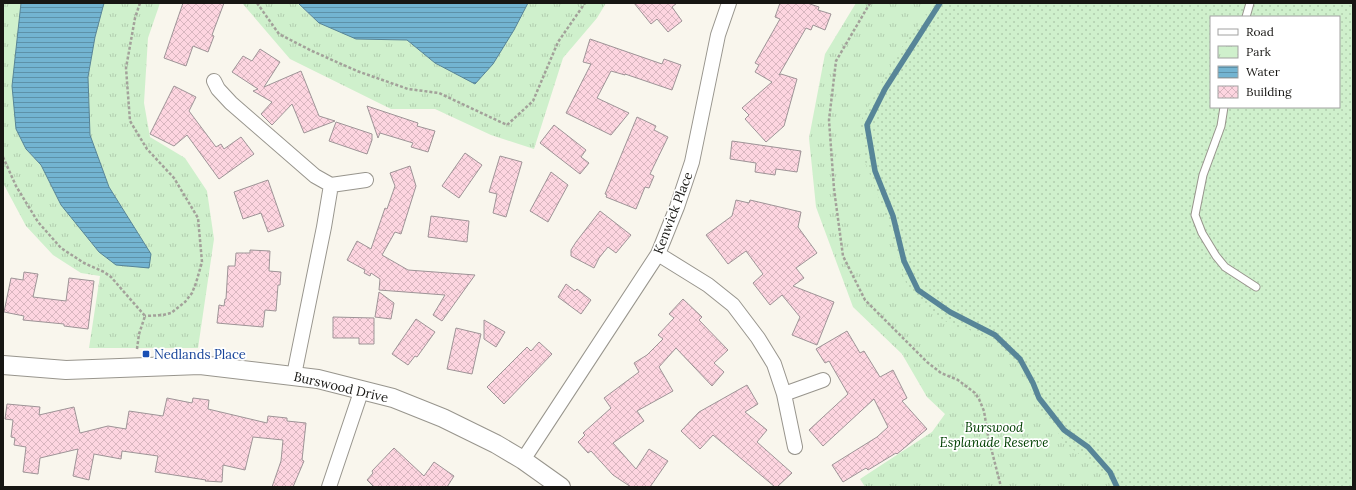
<svg xmlns="http://www.w3.org/2000/svg" width="1356" height="490" font-family="Lora,serif">
	<style>
		.grass { fill: url(#grass-dots); fill-rule: evenodd }
		.park { fill: url(#park-tufts) }
		.water { fill: url(#water-rules); stroke: #578598 }
		.lines { fill: none; stroke-linecap: round; stroke-linejoin: round }
		.stream { stroke: #578598; stroke-width: 5.5 }
		.building { fill: url(#building-cross-hatch); stroke: #9e9497 }
		.service-casing { stroke: #98958d; stroke-width: 9 }
		.minor-casing { stroke: #98958d; stroke-width: 16 }
		.tertiary-casing { stroke: #98958d; stroke-width: 20 }
		.path { stroke: #a3a19a; stroke-width: 2.5; stroke-dasharray: 3 2; stroke-linecap: butt }
		.service { stroke: #fff; stroke-width: 7 }
		.minor { stroke: #fff; stroke-width: 14 }
		.tertiary { stroke: #fff; stroke-width: 18 }
		.transit-dot { fill: #1a4fb4; stroke: #fff; stroke-width: 1.5 }
		.labels { text-anchor: middle; dominant-baseline: central; stroke-width: 3.5; stroke-linejoin: round; paint-order: stroke }
		.street-label { font-size: 13px; fill: #171613; stroke: #fff }
		.transit-label { font-size: 13px; fill: #164399; stroke: #fff; text-anchor: start }
		.park-label { font-size: 13px; font-style: italic; fill: #014002; stroke: #fff }
	</style>
	<defs>
		<pattern id="grass-dots" width="8" height="8" patternUnits="userSpaceOnUse"><rect width="8" height="8" fill="#cff0cc"/><path d="M2 2h.1M6 6h.1" fill="none" stroke="#b1cdae" stroke-width="1.8" stroke-linecap="round"/></pattern>
		<pattern id="park-tufts" width="24" height="20" patternUnits="userSpaceOnUse"><rect width="24" height="20" fill="#cff0cc"/><path d="M3 7l-1-3M5 7V3M7 7l1-3M15 17l-1-3M17 17v-4M19 17l1-3" fill="none" stroke="#b1cdae"/></pattern>
		<pattern id="water-rules" width="6" height="5" patternUnits="userSpaceOnUse"><rect width="6" height="5" fill="#73b4d1"/><path d="M0 2.5h6" fill="none" stroke="#5d91a8"/></pattern>
		<pattern id="building-cross-hatch" width="8" height="8" patternUnits="userSpaceOnUse"><rect width="8" height="8" fill="#fdd5e0"/><path d="M0 0l8 8M0 8l8-8" fill="none" stroke="#d8b6bf"/></pattern>
	</defs>
	<rect width="100%" height="100%" fill="#f9f6ed"/>
	<path class="grass" d="M875,3h478v484h-298l-27,-34 -188,-260zM1211,17h128v90h-128z"/>
	<path class="park" d="M3,3h18l5,146 15,16 20,40 90,49 -42,-67 -19,-52 -2,-58 7,-40 9,-34h56l-12,35 -4,65 6,34 35,21 22,33 7,48 -16,109h-109l11,-72 -19,-3 -28,-18 -27,-29 -23,-43z
		M242,3h55l22,20 71,17h17l28,23 40,20 18,-19 21,-34 14,-27h78l-9,15 -34,40 -29,91 -43,-14 -56,-26h-44l-101,-50z
		M856,3h80l-38,49 -40,74 5,16 1,17 26,69 16,55 13,18 24,19 18,9h7l7,4 15,7 24,19 11,15 9,26 10,16 9,9 12,18 34,27 13,17h-247l-5,-8 72,-47 13,-18 -18,-17 -25,-43 -49,-47 -37,-100 -7,-69 16,-84z"/>
	<path class="water" d="M21,3h83l-9,34 -7,40 2,58 19,52 42,67 -2,14 -33,-3 -17,-13 -38,-47 -20,-40 -15,-16 -10,-20 -4,-43z
		M298,3h230l-14,27 -21,34 -18,20 -40,-21 -28,-23 -51,-1 -37,-16z"/>
	<g class="lines">
		<path class="stream" d="M940,3l-55,86 -18,36 8,46 18,45 11,45 14,29 32,22 45,23 25,24 13,24 6,15 25,32 24,17 22,25 7,15"/>
	</g>
	<path class="building" d="M183,3h41l-12,32 2,1 -6,16 -15,-6 -7,20 -22,-8z
		M634,3h43l-5,4 10,14 -14,11 -11,-13 -6,5z
		M780,3h27l12,4 -1,3 13,4 -6,16 -12,-5 -2,5 -5,-2 -27,47 2,-1 16,5 -13,47 -18,16 -21,-23 4,-4 -7,-7 30,-26 -17,-10 4,-7 -4,-2 25,-44 -5,-2z
		M590,39l72,25 2,-5 17,6 -9,25 -47,-16v1l-14,-4 -14,27 32,15 -18,22 -45,-22 25,-49 -8,-2z
		M260,49l20,13 -16,25 37,-16 18,45 16,5 -31,12 -12,-29 -20,21 -11,-11 11,-12 -19,-11 5,-2 -26,-17 11,-16 9,5z
		M174,86l22,11 -7,14 27,36 5,-3 3,5 17,-12 13,17 -35,25 -32,-44 -13,11 -24,-12z
		M367,106l51,17 -1,3 18,5 -7,21 -17,-5 2,-4 -33,-10 -2,5z
		M637,117l19,9 -2,4 14,7 -18,37 4,2 -5,12 -4,-1 -9,22 -30,-12 1,-2 -2,-1z
		M336,122l36,12v6l-5,14 -38,-13z
		M554,125l32,25 -5,7 8,6 -9,11 -40,-31z
		M732,141l69,10 -4,21 -21,-3 -1,6 -20,-3 1,-9 -26,-4z
		M465,153l17,12 -23,33 -17,-12z
		M500,156l22,6 -16,55 -13,-4 4,-19 -8,-2z
		M410,166l6,20 -15,48 -6,-2 -13,23 26,15 67,5 -33,46 -9,-6 12,-20 -66,-5 1,-11 -9,-6 -1,3 -6,-3 1,-3 -18,-10 10,-19 14,8 14,-41 2,1 8,-23 -5,-13z
		M551,172l17,13 -20,37 -18,-11z
		M268,180l16,46 -16,6 -7,-19 -18,6 -9,-27z
		M736,200l13,3 1,-3 51,12 -3,15 19,26 -21,15 8,10 -11,8 41,16 -17,43 -25,-10 8,-18 -18,-22 -12,10 -17,-22 10,-9 -17,-23 -18,13 -22,-29 26,-19z
		M600,211l31,24 -15,18 -8,-6 -9,11 -5,10 -23,-12v-6l5,-8z
		M431,216l38,5 -2,21 -39,-5z
		M250,250l20,1 -1,20 12,1 -1,13h-2l-2,26 -11,-1 -2,17 -46,-4 2,-18 5,1 1,-7h1l2,-33h7l1,-13h14z
		M24,272l14,2 -5,23 33,4 3,-23 25,3 -6,48 -24,-3v-2l-41,-4 1,-4 -20,-4 7,-34 12,2z
		M566,284l9,7 2,-2 14,11 -10,14 -23,-17z
		M379,292l15,11 -3,16 -16,-2z
		M683,299l19,18 -3,3 29,30 -14,13 10,9 -12,14 -36,-38 -17,19 14,24 -36,20 7,10 -31,22 23,26 13,-20 19,12 -18,26h-19l-18,-12 -22,-24 -3,2 -10,-11 7,-7 -2,-2 28,-25 -7,-10 35,-26 -5,-9 13,-8 16,-16 -5,-4 16,-17 -5,-4z
		M333,317l41,1v26h-15v-6h-26z
		M416,319l19,13 -18,25 -2,-1 -7,9 -16,-11z
		M484,320l21,12 -9,15 -12,-8z
		M456,328l25,6 -9,40 -25,-5z
		M847,331l13,22 4,-2 16,26 13,-7 14,28 -5,3 25,28 -30,25 -1,-1 -28,17 -2,-2 -23,14 -11,-17 45,-28 11,-10 -14,-28 -51,47 -14,-16 39,-36 -19,-33 -4,2 -9,-14z
		M539,342l13,12 -48,50 -17,-17 40,-40 4,4z
		M747,385l11,19 -13,8 22,18 -10,12 35,31 -15,14h-2l-62,-52 -13,14 -19,-18 18,-19z
		M167,398l25,5 1,-5 16,2 -1,9 59,14 1,-7 19,2v3l19,2 -4,37 2,1 -11,26h-21l9,-26 2,-21 -30,-3 -8,33 -22,-5 -1,17 -17,-1 1,-1 -51,-8 3,-16 -36,-5 -1,8 -27,-5 -5,26 -16,-4 5,-27 -38,9 -2,16 -15,-2 3,-25 -12,-2 1,-7 -4,-1 2,-17 -8,-1 2,-15 33,3 -1,8 35,-8 6,26 28,-7 18,3 3,-18 34,5z
		M394,448l30,28 10,-14 20,14 -7,11h-73l-7,-7 6,-7 -1,-2z"/>
	<g class="lines">
		<g class="service-casing">
			<path id="service" d="M1246,17l4,-14
				M1224,107l-3,19 -18,49 -8,40 7,18 14,23 9,11 31,20"/>
		</g>
		<g class="minor-casing">
			<path id="minor" d="M214,81l4,8 13,14 84,73 16,9 -7,42 -30,148
				M331,185l35,-5
				M658,254l50,31 25,20 25,33 16,26 10,30 11,53
				M784,394l39,-14
				M523,460l135,-206 19,-47 15,-45 26,-127 11,-32
				M329,487l33,-98"/>
		</g>
		<g class="tertiary-casing">
			<path id="tertiary" d="M3,365l63,5 134,-5 118,14 75,19 50,20 53,26 27,16 38,27"/>
		</g>
		<path class="path" d="M140,3l-5,15 -9,50 4,53 17,28 27,29 24,40 4,44 -6,21 -4,10 -7,9 -14,11 -8,2 -18,1
			M257,3l22,31 33,17 45,20 51,18 31,4 68,32 26,-24 25,-59 27,-39
			M870,3l-34,58 -7,59 5,69 9,67 22,44 62,62 14,11 17,7 17,13 4,6 5,12 4,25 13,51
			M3,157l13,29 22,36 23,26 23,15 20,9 7,5 34,39
			M137,349l2,-15 6,-18"/>
		<use href="#service" class="service"/>
		<use href="#minor" class="minor"/>
		<use href="#tertiary" class="tertiary"/>
	</g>
	<rect class="transit-dot" x="142" y="350" width="8" height="8" rx="2"/>
	<g class="labels">
		<g class="street-label">
			<text transform="translate(673 213) rotate(-69)">Kenwick Place</text>
			<text transform="translate(341 387) rotate(13)">Burswood Drive</text>
		</g>
		<g class="transit-label">
			<text x="154" y="354">Nedlands Place</text>
		</g>
		<g class="park-label">
			<text x="994" y="427">Burswood<tspan x="994" dy="15">Esplanade Reserve</tspan></text>
		</g>
	</g>
	<rect width="1356" height="490" fill="none" stroke="#171613" stroke-width="8"/>
	<rect x="1210" y="16" width="130" height="92" fill="#ffffff" stroke="#a2a2a1"/>
	<rect x="1218" y="29" width="20" height="6" fill="#ffffff" stroke="#a2a2a1"/>
	<text x="1246" y="36" font-size="12" fill="#171613">Road</text>
	<rect x="1218" y="46" width="20" height="12" fill="url(#park-tufts)" stroke="#a2a2a1"/>
	<text x="1246" y="56" font-size="12" fill="#171613">Park</text>
	<rect x="1218" y="66" width="20" height="12" fill="url(#water-rules)" stroke="#a2a2a1"/>
	<text x="1246" y="76" font-size="12" fill="#171613">Water</text>
	<rect x="1218" y="86" width="20" height="12" fill="url(#building-cross-hatch)" stroke="#a2a2a1"/>
	<text x="1246" y="96" font-size="12" fill="#171613">Building</text>
</svg>
